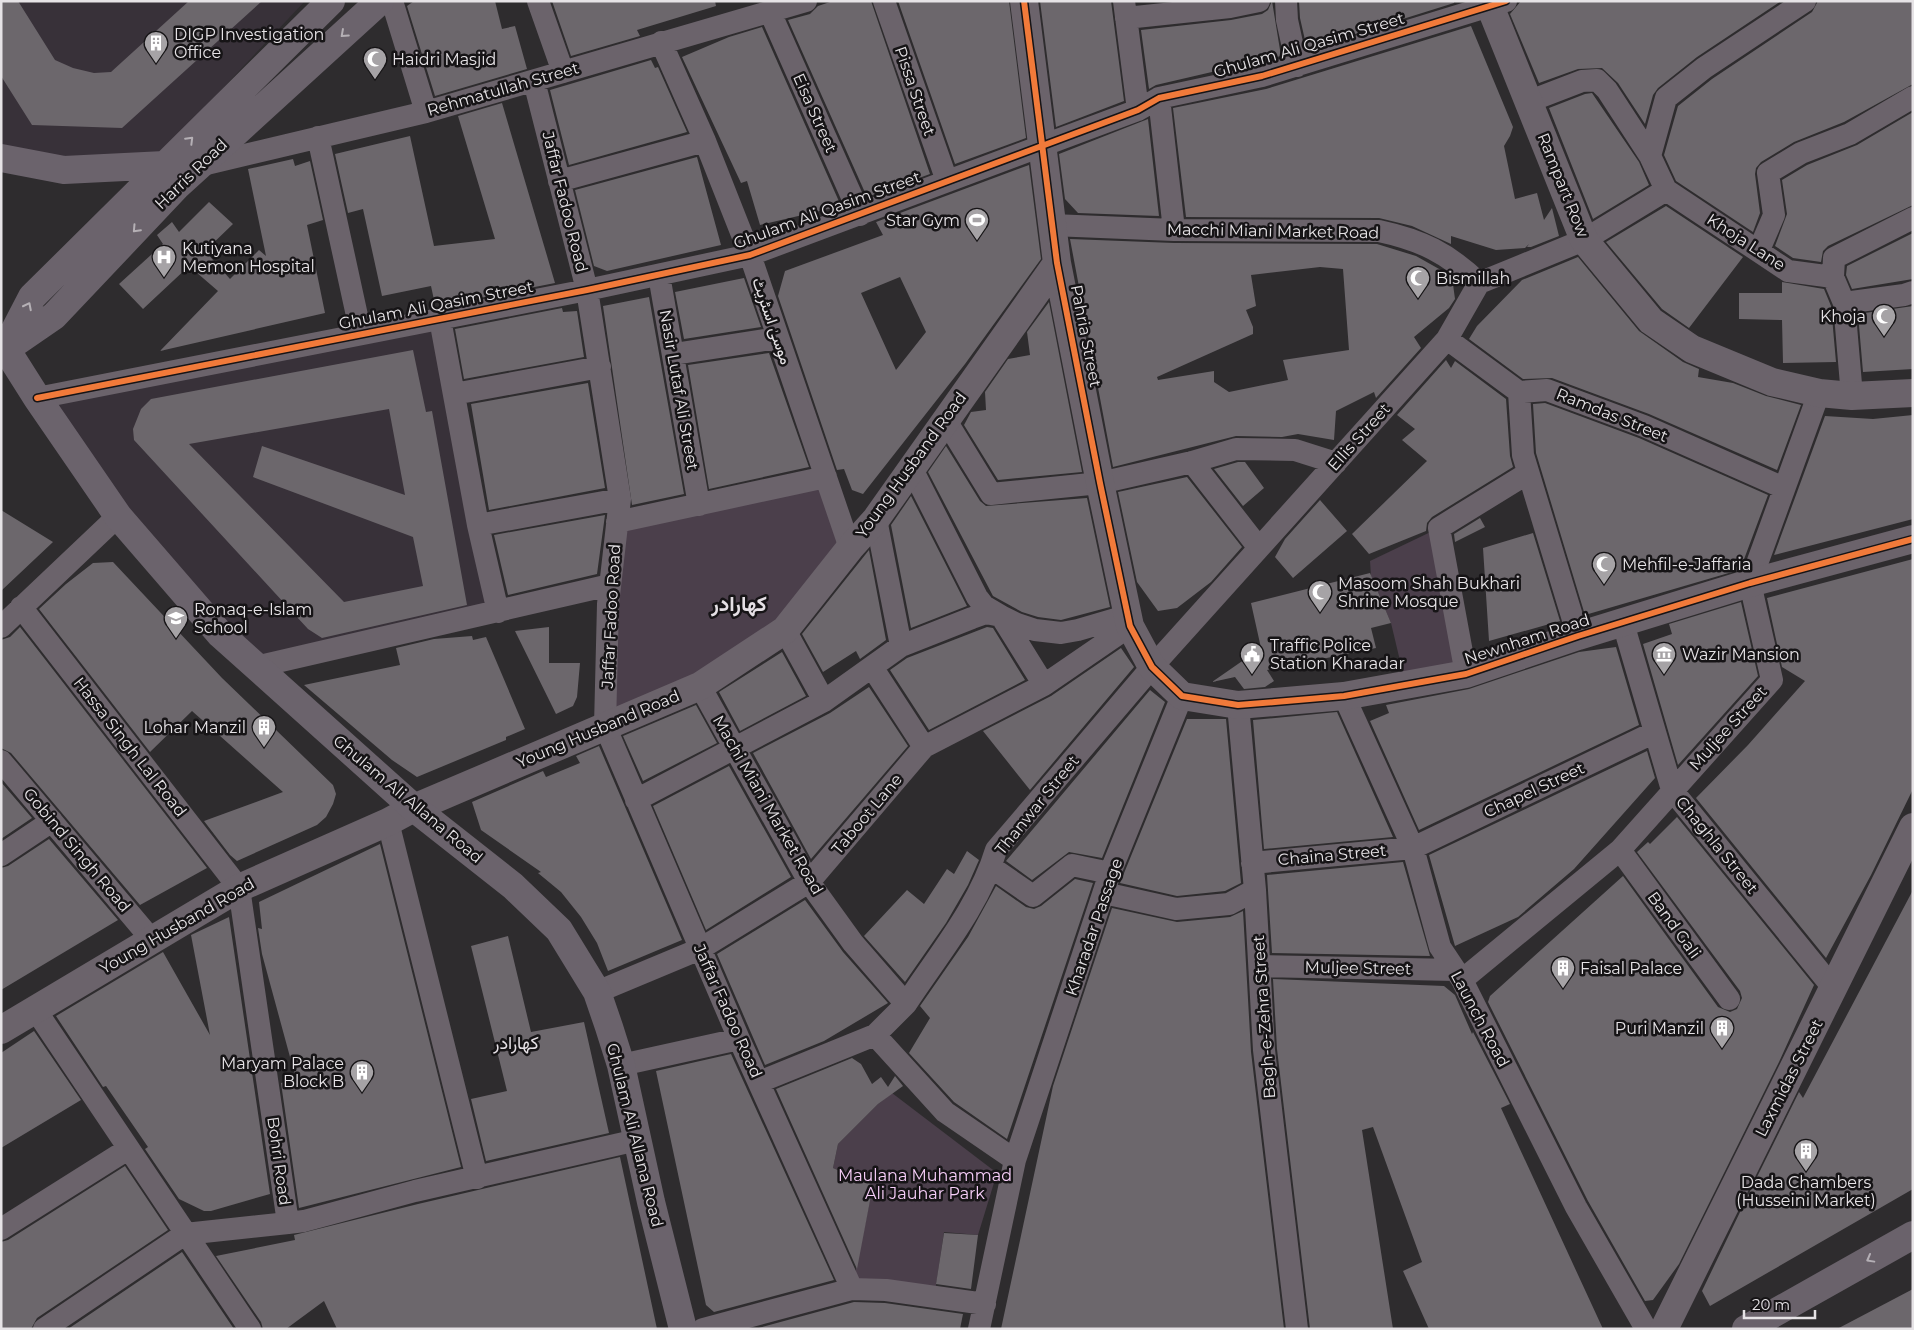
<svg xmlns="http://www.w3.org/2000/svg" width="1914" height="1330" font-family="Montserrat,Vazirmatn,sans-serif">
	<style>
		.built { fill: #383139 }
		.green { fill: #4b3f4b }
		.building { fill: #6c676c; fill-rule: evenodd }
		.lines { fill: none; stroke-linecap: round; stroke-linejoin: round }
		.minor { stroke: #6b636b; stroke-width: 22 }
		.tertiary { stroke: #6b636b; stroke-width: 28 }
		.primary { stroke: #6b636c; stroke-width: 28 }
		.trunk { stroke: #6a626b; stroke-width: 28 }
		.cycleway-casing { stroke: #161416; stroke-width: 9 }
		.cycleway { stroke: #f17a3a; stroke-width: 6 }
		.oneway { stroke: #b5b0b5 }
		.oneway2 { stroke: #b4afb5 }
		.labels { text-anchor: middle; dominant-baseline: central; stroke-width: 5; stroke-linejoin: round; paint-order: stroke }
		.poi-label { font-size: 16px; fill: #e6e3e6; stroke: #161416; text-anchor: start }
		.street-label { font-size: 16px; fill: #e6e3e6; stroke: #161416 }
		.park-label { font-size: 16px; fill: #f7cef9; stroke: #161416 }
		.neighbourhood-label { font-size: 18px; fill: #e5e0e5; stroke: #161416 }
		.district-label { font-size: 21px; font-weight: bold; fill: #e5e0e5; stroke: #161416 }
	</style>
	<rect width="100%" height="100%" fill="#2e2c2e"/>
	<path class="built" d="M1,1h304l-147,156 -157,1z
		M440,319l55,293 -240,55 -218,-269z"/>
	<path class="green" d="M817,479l33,69 -65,82 -180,96 13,-212z
		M1439,528l27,146 -60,12 -15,-63 -20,-47 -1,-15z
		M892,1093l105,80 -19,62 -34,-3 -9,60 -83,-3 21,-104 -40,-17 5,-24 40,-40z"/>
	<path class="building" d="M1,1h17l37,59 18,8 21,5 17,-1 78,-71h73l-140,127 -90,-3 -31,-49z
		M414,1h81l7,28 13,-3 12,43 -92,27 -28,-90z
		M552,1h163l1,5 -79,24 3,6 -69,20z
		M833,1h38l59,173 -63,23 -79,-177 22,-6 8,-8z
		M898,1h111l17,137 -71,26z
		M1040,1h71l13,100 -68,26z
		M1272,1l9,55 -125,29 -7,4 -8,-59 90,-10 31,-6 6,-4z
		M1299,1h155v2l-147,46 -7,-31z
		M1521,1h260l-84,56 -39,31 -5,7 -8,29 -27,-41 -16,-15 -24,1 -39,14 -29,-69z
		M1818,1h95v83l-69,38 -50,20 -33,20 -5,6 -1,6 5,39 -7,19 -77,-51 -12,-26 14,-49 34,-27 100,-67z
		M1471,26l42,101 -3,9 -6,10 11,53 22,-6 7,27 8,-12 7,28 -28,11h-4l2,-3 -4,4 -29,2 -45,-14v8l-39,-18 -33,-8 -193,-1 -13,-109 93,-19z
		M762,27l79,179 -81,19 -13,-44 -6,2 -59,-126 47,-20z
		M651,60l4,8 3,-1 29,65 -118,33 -19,-75z
		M1592,93l47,69 10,23 -56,34 -44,-111 36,-14z
		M502,103l53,180 -111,22 -2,-7 -8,2 -3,-14 -49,10 -19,-87 -15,4 -13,-59 75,-18 24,110 61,-7 -37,-123z
		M1913,112v93l-85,41 -5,5 -2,11 -28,-4 -18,-12 12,-32 -5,-34 25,-15 50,-20z
		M1148,119l11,97 -81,-3 -13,-14 -6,-45z
		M697,157l24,88 -114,26 -13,-5 -19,-76z
		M293,159l2,7 15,-5 13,59 -16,5 18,88 -165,38 58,-60 -29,-25 -46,43 -24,-25 44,-40 -6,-9 15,-13 7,10 30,-30 24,22 -28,27 25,28 29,-29 7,6 -18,-87z
		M1029,165l12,94 -76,105 -102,130 -11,-4 -8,-21 -7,1 -59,-174 7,-25 98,-36 -7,-13zM900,277l26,55 -30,38 -35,-77z
		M1666,206l77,51 -54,71 -27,-19 -56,-67z
		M1913,233v46l-61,10 -6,-14 1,-9z
		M1070,239l104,4 203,1 39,12 32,18 4,3 3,22 -6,9 -35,29 7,11 -45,50 -2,-6 -38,19 -2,29 -36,-6 -16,3 -46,-1 -123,31zM1320,267l23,2 6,81 -66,10 5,20 -59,12 -15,-10v-11l-56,9 -1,-3 96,-43v-7l-7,-17 10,-4 -5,-31z
		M1578,257l61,74 44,31 16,7 -1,8 35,6 33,13 35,9 -24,65 -128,-56 -97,-36 -29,1 -54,-40 8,-13 45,-46z
		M744,278l17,49 -77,12 -9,-47z
		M1782,282l42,7 7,17 5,56 -53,1 -1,-43 -43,-1v-26h43z
		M649,297l35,197 -52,11 -29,-199z
		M1049,302l33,170 -84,8 -34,-55 7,-13 15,-2 -1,-18 23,-33 22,-4 -3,-23z
		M1913,306v63l-50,3 -5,-58z
		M562,308l1,4 14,-1 7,46 -120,22 -9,-50z
		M413,350l13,62 6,-1 35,194 -145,33 -14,-9 -174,-189 -1,-11 8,-20 10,-10zM389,409l16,86 -143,-49 -9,31 160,60 10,49 -79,16 -155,-158z
		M769,353l40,114 -100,22 -21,-124z
		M1446,360l5,8 4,-7 51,38 4,57 3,11 -81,50 -5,6 -1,8 -57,23 -17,-20 75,-73 -25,-21 13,-11 -18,-14z
		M588,383l17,105 -116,22 -18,-106z
		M1545,403l94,35 129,57 -25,67 -8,3 4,5 -154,45 -49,-162 -3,-49z
		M1913,415v104l-139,36 51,-139 48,3z
		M946,446l34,55 6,5 101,-8 23,109 -49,13 -23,-3 -16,-5 -29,-16 -65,-124z
		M1238,462h7l19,26 -21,18 -29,-37z
		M1187,477l55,70 -31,35 -34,26 -19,3 -21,-29 -19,-90z
		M911,496l56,110 -56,22 -20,-103z
		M1320,500l27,31 -54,47 -18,-21 10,-18z
		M1,510l52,32 -52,49z
		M605,515l-8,59 -89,21 -14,-60z
		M1480,518l5,9 -30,15 -1,-8z
		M1533,533l27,88 -71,20 -6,-93z
		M869,550l17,90 -26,19 -4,-8 -33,21 -21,-38z
		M1913,559v230l-42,86 -45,83 -130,-160 52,-53 57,-64 -23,-14 -15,-69z
		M113,562l109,116 111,107 3,9 -3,10 -7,13 -9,8 -80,36 -7,-6 -26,-34 79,-29 -91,-81 -42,41 -111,-143 27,-25 27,-21z
		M1370,573l21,50 -20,5 5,20 -109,22 7,11 -9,6 -21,2 -9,-12 -23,5 49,-34 -10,-45z
		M1741,602l17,74 -80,89 -35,-121 29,-10 -3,-10z
		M20,627l187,241 -67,37 -129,-152 -10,-5v-108l9,-3z
		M549,627v36h31l-3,34 -4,9 -17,8 -41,-83z
		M987,627l6,1 32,52 -96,50 -39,-60 17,-12z
		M472,636l1,4 13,-3 39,92 -19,8v3l-89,37 -25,-17 -88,-75 96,-20 -4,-17 38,-9z
		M1616,647l23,78 -220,105 -49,-109 19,-8 -3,-8 83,-16 110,-37z
		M1121,648l13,19 -104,123 -47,-59 68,-35z
		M782,652l24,44 -66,35 -21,-39z
		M869,687l39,59 -97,113 -58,-106 77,-40z
		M1150,690l15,12 -63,156 -33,-6 -37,28 -26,-19z
		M696,705l21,38 -74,38 -20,-45z
		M1337,712l56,125 -129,12 -11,-129z
		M1187,719h39l15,164 -16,8 -48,5 -57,-13z
		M599,746l83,194 -74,31 -11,-28 -16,-26 -20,-25 -23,-19 3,-1 -60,-42 -9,-28 71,-31 3,6 34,-14 -4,-7z
		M1647,751l8,27 -81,91 -56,48 -63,29 -26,-91z
		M729,766l62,111 -85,53 -53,-124z
		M1,782l31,36 -31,21z
		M1677,817l137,168 -35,77 -100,202 -26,36 -8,1 -57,-100 -100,-199 2,-6 133,-120 95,131 12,5 7,-3 5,-11 -2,-7 -103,-139 11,-10 2,2z
		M49,839l69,81 -117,70v-122l7,-2z
		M380,844l81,323 -162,41 -18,-125 15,-4 -34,-125 -4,-26 4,1 -3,-27z
		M967,851l12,9 -11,25 -22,38 -41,59 -41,-46 43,-46 17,14 23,-35 7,5z
		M1403,862l27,94 -158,-3 -5,-78z
		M1075,879l18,4 -86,256 -53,-37 -45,-49 21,-35 -10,-12 48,-69 28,-51 30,21 8,2 7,-3z
		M1913,890v299l-203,117 -8,-15 52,-108 45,-91 4,6z
		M805,900l38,52 45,51 -64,38 -59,24 -48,-111z
		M1112,908l65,14 53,-5 13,-6 8,141 33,277h-283l52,-243z
		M229,917l41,277 -59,17h-7l-25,-12 -34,-50 3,-2 -42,-61 -3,1 -47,-71 107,-64 47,83 -19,-100z
		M508,936l23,96 53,-10 25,111 -123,28 -15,-62 36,-8 -36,-145z
		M1273,979l171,7 11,9 17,39 1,-2 37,72 -9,4 102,221h-174l-26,-58 19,-9 -49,-135 -11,3 31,199h-83l-33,-280z
		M34,1031l47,69 -80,48v-95z
		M731,1054l103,226 -120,32 -8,-7 -50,-234z
		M852,1058l9,6 11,20 9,-7 7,10 7,-11 8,10 -25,18 -40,40 -5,24 40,17 -16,84 -81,-180z
		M620,1157l37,172h-320l-13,-28 -38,28h-23l-2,-7 -45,-66 79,-16 -1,-5 124,-31z
		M125,1166l43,64 -131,88 -6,11h-30v-87l7,-2z
		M944,1233l34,2 -7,54 -35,-5z
		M182,1252l52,77h-166z
		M1913,1289v40h-76z
		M854,1302l31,1 78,11 -3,15h-205z"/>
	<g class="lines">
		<path class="minor" d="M392,1l34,111
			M538,1l25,71
			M884,1l63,180
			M1124,1l14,109
			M1286,1l1,19 10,46
			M770,12l90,203
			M1126,18l104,-11 29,-6
			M661,42l44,99 45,114 100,293
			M534,81l53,209 33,209 -12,105 -3,122 134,313 113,250
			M1159,98l15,132
			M1530,101l52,-20 15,-1 10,10 43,66
			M318,137l43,197
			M198,166l228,-54 380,-111
			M559,181l146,-40
			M1666,190l122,81 45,6
			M1052,225l122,5 205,1c42,9 69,22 100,52
			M1759,250l15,-35 -6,-42 33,-20 49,-19 63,-37
			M659,275l40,230
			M1844,303l60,-8 9,-3
			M440,319l38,206 20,87
			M1447,339l72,53 28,-2 97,36 140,62
			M674,354l104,-16
			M1519,392l4,63 55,181
			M454,394l146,-27
			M1852,396l-8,-93 -11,-26 1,-19 79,-40
			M37,398l550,-108 163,-35 388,-145 21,-12 103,-22 244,-75
			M945,419l46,75 109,-11 92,-21 44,-13 59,1 41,13
			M1192,462l67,86
			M911,467l66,130 7,9 17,10 43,69
			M876,519l25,127
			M617,522l209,-45
			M478,525l142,-26
			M21,607l218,281 49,335 -103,11 -141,95
			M1623,623l49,167 162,199
			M1,627l117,-111
			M785,630l39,71
			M255,667l355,-82
			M872,667l52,80
			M1466,674l-27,-146 89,-55
			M700,686l109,196 44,61 53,61 -31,31 70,77 70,48 -36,169
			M1344,696l69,152 27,99 22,33 114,227 70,122
			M1238,705l17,185 9,160 33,279
			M1,761l151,179
			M636,800l188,-99 77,-55 71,-28 14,-5 15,3 16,8 18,6 26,3 17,-3 51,-15
			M388,822l89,356
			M1620,850l109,149
			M1,855l51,-34
			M1252,863l161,-15 242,-116
			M991,867l42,29 39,-31 38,8
			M1104,893l72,16 53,-5 26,-14
			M1261,966l194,4
			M1462,980l158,-130 152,-170 -22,-97 69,-190
			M597,992l103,-43 109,-67 115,-135 120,-62 86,-59
			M906,1004c32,-49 73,-97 90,-154l156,-183 295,-328 32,-56 105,-43 82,-50 -16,-34 16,-58 38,-30 101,-67
			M35,1009l215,320
			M621,1065l118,-26
			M759,1082l116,-47
			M1015,1160l95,-287 72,-177
			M288,1223l16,-2 111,-30 222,-51
			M1,1229l127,-80
			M703,1329l149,-40 34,1 99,14"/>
		<path class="tertiary" d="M1024,1l33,262 43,220 30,143 22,41 30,29 56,9 37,-3 69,-6 122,-22 112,-38 172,-53 163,-44
			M1488,1l96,239 67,81 41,28 80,33 47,11 33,3 61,-3
			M1,1030l238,-142 149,-66 26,-14 286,-122 85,-56 65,-82 26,-29 181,-256
			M1664,1329l249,-502"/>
		<path class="primary" d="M1,158l63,12 101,-5
			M1,338l5,11 31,49 81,118 102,118 194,174 99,78 46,44 38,62 12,35 12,38 30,137 32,127
			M7,345l25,-48 299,-296
			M6,349l48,-33 123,-130 203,-185"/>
		<path class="trunk" d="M1746,1329l167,-94"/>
		<g class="cycleway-casing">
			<path id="cycleway" d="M1024,1l33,262 43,220 30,143 22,41 30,29 56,9 37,-3 69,-6 122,-22 112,-38 172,-53 163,-44
				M37,398l550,-108 163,-35 388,-145 21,-12 103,-22 244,-75"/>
		</g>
		<use href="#cycleway" class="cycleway"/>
	</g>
	<defs><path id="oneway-chevron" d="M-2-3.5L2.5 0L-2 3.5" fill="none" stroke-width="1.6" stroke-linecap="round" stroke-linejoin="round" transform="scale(1.25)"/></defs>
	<g class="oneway">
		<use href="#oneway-chevron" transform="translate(344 34) rotate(138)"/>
		<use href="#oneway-chevron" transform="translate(190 140) rotate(-45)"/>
		<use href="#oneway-chevron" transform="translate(136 229) rotate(133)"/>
		<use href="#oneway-chevron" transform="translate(28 306) rotate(-63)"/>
	</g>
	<use class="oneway2" href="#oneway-chevron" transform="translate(1870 1259) rotate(151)"/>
	<defs>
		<g id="building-pin" transform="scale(1.25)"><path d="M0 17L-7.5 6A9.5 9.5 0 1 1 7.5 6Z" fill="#a6a3a6" stroke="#161416"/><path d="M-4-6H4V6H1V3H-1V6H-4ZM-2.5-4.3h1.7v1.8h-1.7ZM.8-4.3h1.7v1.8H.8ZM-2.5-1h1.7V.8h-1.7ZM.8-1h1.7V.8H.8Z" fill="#fff"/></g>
		<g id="mosque-pin" transform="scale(1.25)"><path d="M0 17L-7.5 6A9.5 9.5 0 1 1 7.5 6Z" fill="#a6a3a6" stroke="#161416"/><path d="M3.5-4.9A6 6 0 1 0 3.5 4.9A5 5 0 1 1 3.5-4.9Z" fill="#fff"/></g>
		<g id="stadium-pin" transform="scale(1.25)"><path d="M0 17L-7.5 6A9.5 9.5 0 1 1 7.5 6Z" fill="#a6a3a6" stroke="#161416"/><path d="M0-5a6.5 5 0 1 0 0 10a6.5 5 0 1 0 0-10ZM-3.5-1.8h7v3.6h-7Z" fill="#fff"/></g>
		<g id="hospital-pin" transform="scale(1.25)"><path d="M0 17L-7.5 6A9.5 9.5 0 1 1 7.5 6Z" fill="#a6a3a6" stroke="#161416"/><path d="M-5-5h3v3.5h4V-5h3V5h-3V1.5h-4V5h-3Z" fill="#fff"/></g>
		<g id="school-pin" transform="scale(1.25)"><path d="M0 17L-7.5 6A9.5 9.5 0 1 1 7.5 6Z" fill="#a6a3a6" stroke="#161416"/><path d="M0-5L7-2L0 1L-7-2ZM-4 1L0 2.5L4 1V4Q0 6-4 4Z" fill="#fff"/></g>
		<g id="civic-pin" transform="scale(1.25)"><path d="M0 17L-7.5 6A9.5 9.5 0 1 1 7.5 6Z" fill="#a6a3a6" stroke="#161416"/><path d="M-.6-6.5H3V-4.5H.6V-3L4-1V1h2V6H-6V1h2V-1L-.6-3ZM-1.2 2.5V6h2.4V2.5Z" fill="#fff"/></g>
		<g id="museum-pin" transform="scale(1.25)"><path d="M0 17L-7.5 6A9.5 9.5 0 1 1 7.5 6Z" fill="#a6a3a6" stroke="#161416"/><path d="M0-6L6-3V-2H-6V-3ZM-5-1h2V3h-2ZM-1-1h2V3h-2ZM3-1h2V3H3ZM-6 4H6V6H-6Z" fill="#fff"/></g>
	</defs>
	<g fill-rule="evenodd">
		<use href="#building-pin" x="156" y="43"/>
		<use href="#mosque-pin" x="375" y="59"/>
		<use href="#stadium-pin" x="977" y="220"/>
		<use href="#hospital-pin" x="164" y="257"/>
		<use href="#mosque-pin" x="1418" y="278"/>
		<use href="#mosque-pin" x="1884" y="316"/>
		<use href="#mosque-pin" x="1604" y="564"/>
		<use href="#mosque-pin" x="1320" y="592"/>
		<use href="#school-pin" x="176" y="618"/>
		<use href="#civic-pin" x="1252" y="654"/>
		<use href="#museum-pin" x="1664" y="654"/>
		<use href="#building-pin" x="264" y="727"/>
		<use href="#building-pin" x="1563" y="968"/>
		<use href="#building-pin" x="1722" y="1028"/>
		<use href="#building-pin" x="362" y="1072"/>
		<use href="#building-pin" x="1806" y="1151"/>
	</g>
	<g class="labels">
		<g class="poi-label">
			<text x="174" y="34">DIGP Investigation<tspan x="174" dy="18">Office</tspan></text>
			<text x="392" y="59">Haidri Masjid</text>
			<text x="960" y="220" text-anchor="end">Star Gym</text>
			<text x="182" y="248">Kutiyana<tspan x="182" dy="18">Memon Hospital</tspan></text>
			<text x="1436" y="278">Bismillah</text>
			<text x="1866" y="316" text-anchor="end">Khoja</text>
			<text x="1622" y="564">Mehfil-e-Jaffaria</text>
			<text x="1338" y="583">Masoom Shah Bukhari<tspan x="1338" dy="18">Shrine Mosque</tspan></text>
			<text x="194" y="609">Ronaq-e-Islam<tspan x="194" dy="18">School</tspan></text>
			<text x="1270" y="645">Traffic Police<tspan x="1270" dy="18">Station Kharadar</tspan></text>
			<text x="1682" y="654">Wazir Mansion</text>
			<text x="246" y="727" text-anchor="end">Lohar Manzil</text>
			<text x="1580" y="968">Faisal Palace</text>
			<text x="1704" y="1028" text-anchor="end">Puri Manzil</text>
			<text x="344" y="1063" text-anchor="end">Maryam Palace<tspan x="344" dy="18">Block B</tspan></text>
			<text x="1806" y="1182" text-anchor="middle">Dada Chambers<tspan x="1806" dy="18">(Husseini Market)</tspan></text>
		</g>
		<g class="street-label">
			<text transform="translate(1309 45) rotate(-16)">Ghulam Ali Qasim Street</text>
			<text transform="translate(503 89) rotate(-16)">Rehmatullah Street</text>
			<text transform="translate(915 91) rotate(71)">Pissa Street</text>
			<text transform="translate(815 113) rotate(66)">Eisa Street</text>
			<text transform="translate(191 174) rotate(-44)">Harris Road</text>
			<text transform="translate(1563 185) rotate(68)">Rampart Row</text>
			<text transform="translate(565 202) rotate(76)">Jaffar Fadoo Road</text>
			<text transform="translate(827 210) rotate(-20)">Ghulam Ali Qasim Street</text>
			<text transform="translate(1273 231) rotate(1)">Macchi Miani Market Road</text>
			<text transform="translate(1746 242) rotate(33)">Khoja Lane</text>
			<text transform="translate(436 305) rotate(-11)">Ghulam Ali Qasim Street</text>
			<text transform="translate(772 321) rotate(71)">موسیٰ اسٹریٹ</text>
			<text transform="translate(1086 336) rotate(79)">Pahria Street</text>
			<text transform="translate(679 390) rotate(80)">Nasir Lutaf Ali Street</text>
			<text transform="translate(1612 415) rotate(22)">Ramdas Street</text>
			<text transform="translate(1359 437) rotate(-48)">Ellis Street</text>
			<text transform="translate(911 465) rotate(-54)">Young Husband Road</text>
			<text transform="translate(611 616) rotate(-87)">Jaffar Fadoo Road</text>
			<text transform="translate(1527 639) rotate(-18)">Newnham Road</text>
			<text transform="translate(1728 728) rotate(-48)">Muljee Street</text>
			<text transform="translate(598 729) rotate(-23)">Young Husband Road</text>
			<text transform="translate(130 747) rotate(52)">Hassa Singh Lal Road</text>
			<text transform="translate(1534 790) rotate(-25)">Chapel Street</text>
			<text transform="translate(408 799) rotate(40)">Ghulam Ali Allana Road</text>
			<text transform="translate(768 805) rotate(60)">Machi Miani Market Road</text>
			<text transform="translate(1037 805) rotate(-51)">Thanwar Street</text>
			<text transform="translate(867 814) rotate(-50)">Taboot Lane</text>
			<text transform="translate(1717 845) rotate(51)">Chaghla Street</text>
			<text transform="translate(77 850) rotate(50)">Gobind Singh Road</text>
			<text transform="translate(1332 855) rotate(-5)">Chaina Street</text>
			<text transform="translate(1674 925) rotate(54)">Band Gali</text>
			<text transform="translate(177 926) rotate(-30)">Young Husband Road</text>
			<text transform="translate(1094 927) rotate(-71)">Kharadar Passage</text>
			<text transform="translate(1358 968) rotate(1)">Muljee Street</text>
			<text transform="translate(728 1011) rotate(66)">Jaffar Fadoo Road</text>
			<text transform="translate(1264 1017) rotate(-94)">Bagh-e-Zehra Street</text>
			<text transform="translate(1480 1019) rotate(62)">Launch Road</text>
			<text transform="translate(1789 1078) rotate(-63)">Laxmidas Street</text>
			<text transform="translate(635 1135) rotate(76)">Ghulam Ali Allana Road</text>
			<text transform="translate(279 1161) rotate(82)">Bohri Road</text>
		</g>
		<g class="park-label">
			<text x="925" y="1175">Maulana Muhammad<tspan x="925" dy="18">Ali Jauhar Park</tspan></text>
		</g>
		<g class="neighbourhood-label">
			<text x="516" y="1043">کھارادر</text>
		</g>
		<g class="district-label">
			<text x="739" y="603">کھارادر</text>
		</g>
	</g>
	<rect width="1914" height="1330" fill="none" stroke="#e6e3e6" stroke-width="5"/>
	<path d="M1744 1310v8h71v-8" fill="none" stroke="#e6e3e6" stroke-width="2.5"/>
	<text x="1752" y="1310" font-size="15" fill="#e6e3e6" stroke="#161416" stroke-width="4" paint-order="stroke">20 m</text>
</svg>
